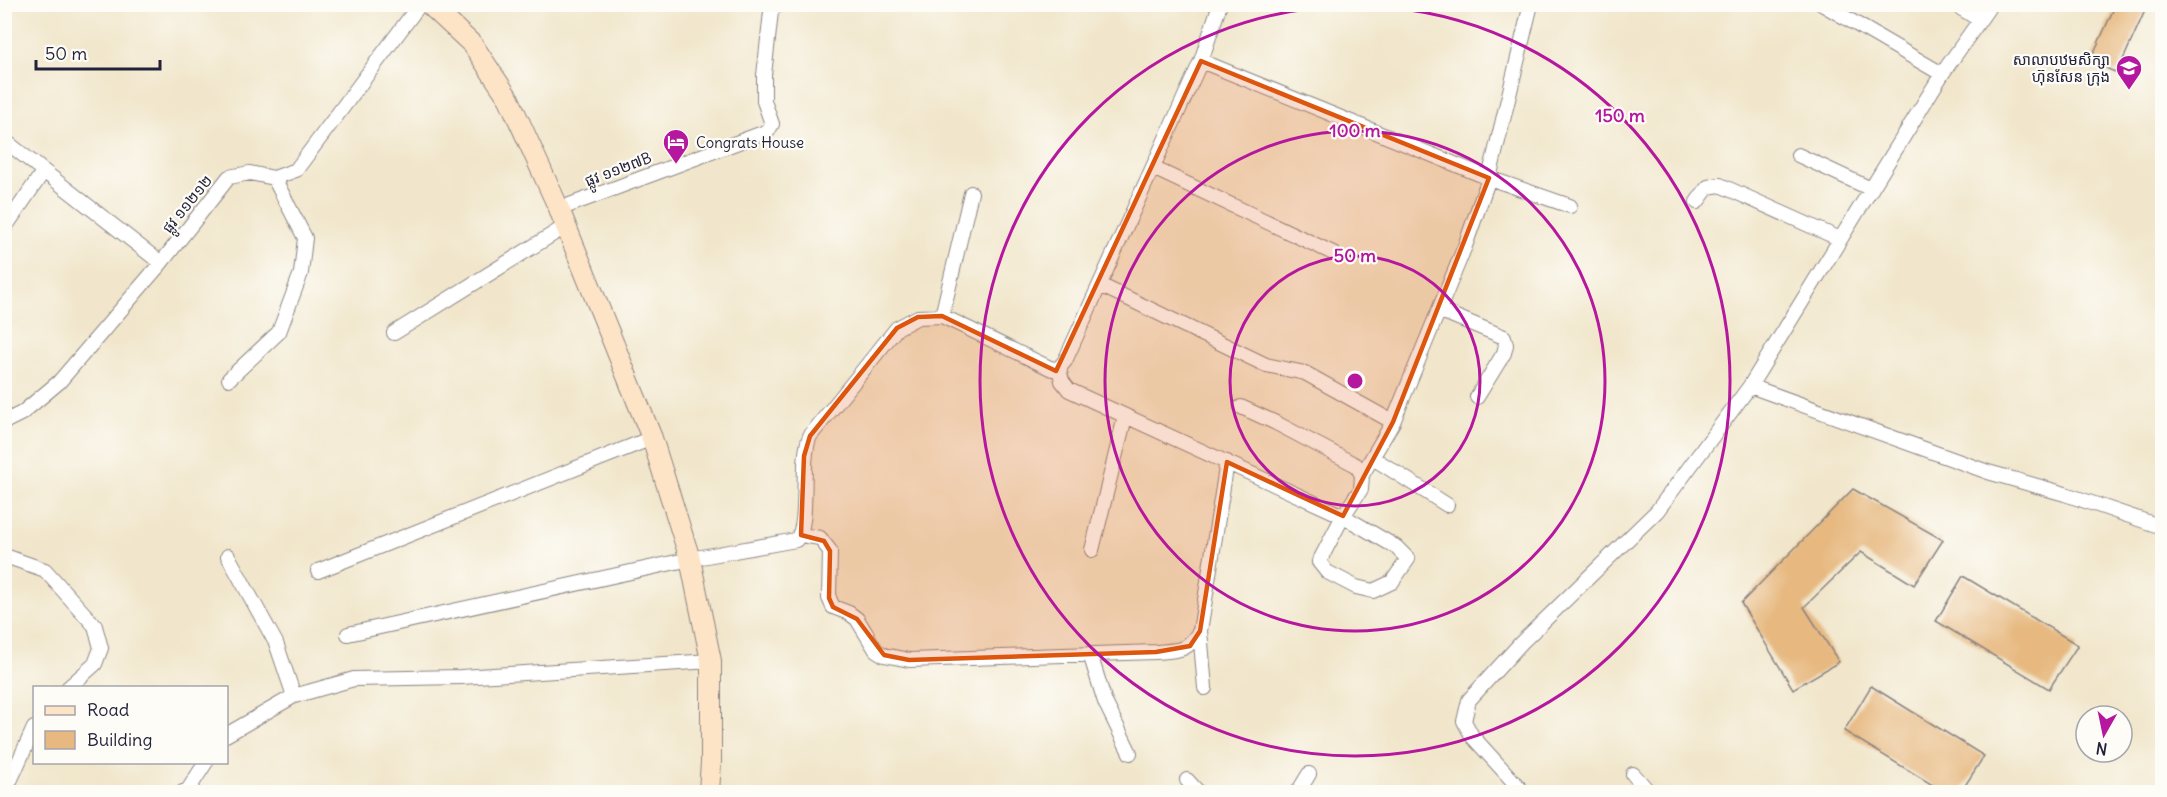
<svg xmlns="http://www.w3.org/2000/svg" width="2167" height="797" font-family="Delius,'Noto Sans Khmer',sans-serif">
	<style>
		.building { fill: #e7b981 }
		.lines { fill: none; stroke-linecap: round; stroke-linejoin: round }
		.minor-casing { stroke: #8a8483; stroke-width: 16 }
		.secondary-casing { stroke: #8a8483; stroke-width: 22 }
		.minor { stroke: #fff; stroke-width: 14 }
		.secondary { stroke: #fee4c6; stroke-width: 20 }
		.marked { fill: #de560e; fill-opacity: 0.2; stroke: #de560e; stroke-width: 4.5; stroke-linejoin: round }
		.ring { fill: none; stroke: #b5179e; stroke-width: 3 }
		.labels { text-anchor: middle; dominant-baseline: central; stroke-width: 4.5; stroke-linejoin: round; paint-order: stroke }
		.poi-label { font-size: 15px; fill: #22223b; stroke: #fdfcf7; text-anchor: end }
		.street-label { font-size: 15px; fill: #22223b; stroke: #fdfcf7 }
		.centre { fill: #b5179e; stroke: #fdfcf7; stroke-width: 3 }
		.ring-label { font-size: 18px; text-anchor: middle; font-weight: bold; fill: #b5179e; stroke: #fdfcf7; stroke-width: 4.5; stroke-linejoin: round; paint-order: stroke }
	</style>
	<rect width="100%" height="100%" fill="#fdfcf7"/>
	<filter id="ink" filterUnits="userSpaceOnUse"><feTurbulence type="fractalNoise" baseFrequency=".0167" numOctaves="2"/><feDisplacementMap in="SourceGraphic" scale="12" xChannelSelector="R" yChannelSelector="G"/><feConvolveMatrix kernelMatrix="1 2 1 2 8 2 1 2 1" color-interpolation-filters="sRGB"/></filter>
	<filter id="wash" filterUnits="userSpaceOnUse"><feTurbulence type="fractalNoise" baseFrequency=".008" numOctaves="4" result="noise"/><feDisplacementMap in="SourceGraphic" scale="24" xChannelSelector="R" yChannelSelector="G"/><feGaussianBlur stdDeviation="1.35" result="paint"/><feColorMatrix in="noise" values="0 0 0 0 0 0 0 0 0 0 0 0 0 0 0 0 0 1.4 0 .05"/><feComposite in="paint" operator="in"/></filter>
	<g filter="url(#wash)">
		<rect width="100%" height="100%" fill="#f1e6cb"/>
		<g id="blocks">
			<path class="building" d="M2116,4h32l-31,69 -27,-12z
				M1853,489l90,51 -29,45 -53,-33 -57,55 35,55 -46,27 -52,-86z
				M1963,576l115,69 -29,44 -113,-68z
				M1871,686l113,70 -23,36h-17l-100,-61z"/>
		</g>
	</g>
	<g filter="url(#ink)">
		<use href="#blocks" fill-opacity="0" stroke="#8a8483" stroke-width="1.5"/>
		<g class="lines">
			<g class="minor-casing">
				<path id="minor" d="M1822,4l120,70
					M1954,4l26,16
					M1201,61l288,117 81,28
					M4,140l157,123
					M1798,155l73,34
					M1153,168l180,85
					M1697,202l11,-15 12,-2 120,54
					M559,209l209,-78 4,-7 -8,-23v-26l7,-63 5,-8
					M4,229l39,-57
					M1100,285l166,80 39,8 88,49
					M1439,310l65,27 2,8 -2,8 -27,44
					M942,316l29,-123
					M394,333l172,-107
					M1059,368l3,13 7,9 274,126 53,31 12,12 -16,23 -19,9 -17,-4 -29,-15 -8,-10 24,-46 18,-27 1,-14 -6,-10 -80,-42 -35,-16
					M1059,368l6,-7 136,-300 19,-57
					M229,379l50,-47 22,-59 4,-35 -31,-60
					M1750,386l238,86 77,22 97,33
					M4,422l18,-9 37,-31 102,-119 68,-86 21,-4 24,5 22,-8 124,-166
					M1373,458l74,47
					M1362,475l31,-53 72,-176 24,-68 42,-174
					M801,535l19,3 10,13 -1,47 4,9 16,6 8,6 19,31 8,5 25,5 247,-8c24,-2 30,0 44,-21
					M1092,550l33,-133
					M228,556l48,87 18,53
					M4,559l4,-2 37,13 50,56 6,22 -6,16 -27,24
					M318,571l334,-133
					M348,634l342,-75 106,-19c15,-16 3,-78 14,-104l87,-108 21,-11 24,-1 110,53 7,-1
					M1090,654l15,48 25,51
					M1205,688l-5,-57 27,-169
					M226,735l68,-39 60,-17 107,-2 250,-16
					M1633,774l16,18
					M1187,780l11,12
					M4,787l6,-6 24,-53
					M183,792l5,-2 18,-28
					M1298,792l11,-18
					M1523,792l-51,-56 -8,-15 5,-21 52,-57 136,-132 93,-125 192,-312 49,-70"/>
			</g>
			<g class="secondary-casing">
				<path id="secondary" d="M429,4l44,41 36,54 50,110 93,229 38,121 21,102v101l-2,30"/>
			</g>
			<use href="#minor" class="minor"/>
			<use href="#secondary" class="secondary"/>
		</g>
	</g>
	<path class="marked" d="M1201,61l288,117 -96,244 -50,94 -116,-54 -27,169 -10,15 -34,6 -247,8 -25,-5 -27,-36 -24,-12 -4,-9 1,-47 -6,-10 -23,-6 3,-79 6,-20 87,-108 21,-11 24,-1 114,55z"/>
	<g class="ring">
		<circle cx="1355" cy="381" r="125"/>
		<circle cx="1355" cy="381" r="250"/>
		<circle cx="1355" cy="381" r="375"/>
	</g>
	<defs>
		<g id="school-pin" transform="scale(1.35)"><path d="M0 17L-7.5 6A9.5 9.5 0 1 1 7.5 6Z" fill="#b5179e" stroke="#fdfcf7"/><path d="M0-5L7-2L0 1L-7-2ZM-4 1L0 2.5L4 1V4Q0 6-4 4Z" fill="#fff"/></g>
		<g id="hotel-pin" transform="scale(1.35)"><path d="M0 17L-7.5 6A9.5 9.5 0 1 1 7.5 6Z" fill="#b5179e" stroke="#fdfcf7"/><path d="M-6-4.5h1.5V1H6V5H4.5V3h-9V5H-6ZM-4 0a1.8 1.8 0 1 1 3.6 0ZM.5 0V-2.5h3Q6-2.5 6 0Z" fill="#fff"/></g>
	</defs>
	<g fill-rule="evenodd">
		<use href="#school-pin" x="2129" y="68"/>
		<use href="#hotel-pin" x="676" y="142"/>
	</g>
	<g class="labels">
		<g class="poi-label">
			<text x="2110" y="59">សាលាបឋមសិក្សា<tspan x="2110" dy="17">ហ៊ុនសែន ក្រុង</tspan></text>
			<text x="696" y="142" text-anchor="start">Congrats House</text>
		</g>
		<g class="street-label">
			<text transform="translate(618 169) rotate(-21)">ផ្លូវ ១១២៧B</text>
			<text transform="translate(187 204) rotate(-51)">ផ្លូវ ១១២១២</text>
		</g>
	</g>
	<circle cx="1355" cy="381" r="9" class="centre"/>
	<g class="ring-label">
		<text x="1620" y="122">150 m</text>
		<text x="1355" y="137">100 m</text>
		<text x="1355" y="262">50 m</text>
	</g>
	<rect width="2167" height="797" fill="none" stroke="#fdfcf7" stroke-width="24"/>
	<rect x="33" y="686" width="195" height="78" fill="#fdfcf7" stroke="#a5a5ac" stroke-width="1.5"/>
	<rect x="45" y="706" width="30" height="9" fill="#fee4c6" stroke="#a5a5ac" stroke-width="1.5"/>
	<text x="87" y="716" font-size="18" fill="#22223b">Road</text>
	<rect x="45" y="731" width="30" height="18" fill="#e7b981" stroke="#a5a5ac" stroke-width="1.5"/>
	<text x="87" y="746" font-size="18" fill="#22223b">Building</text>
	<g transform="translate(2104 734) rotate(189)"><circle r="28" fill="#fdfcf7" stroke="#a5a5ac" stroke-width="1.5"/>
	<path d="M0-4.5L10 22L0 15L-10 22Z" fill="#b5179e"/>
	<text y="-9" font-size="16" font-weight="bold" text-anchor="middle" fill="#22223b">N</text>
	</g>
	<path d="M36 60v9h124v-9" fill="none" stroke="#22223b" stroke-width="3"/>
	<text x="45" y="60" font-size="18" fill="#22223b" stroke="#fdfcf7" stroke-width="4.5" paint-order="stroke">50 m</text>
</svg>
